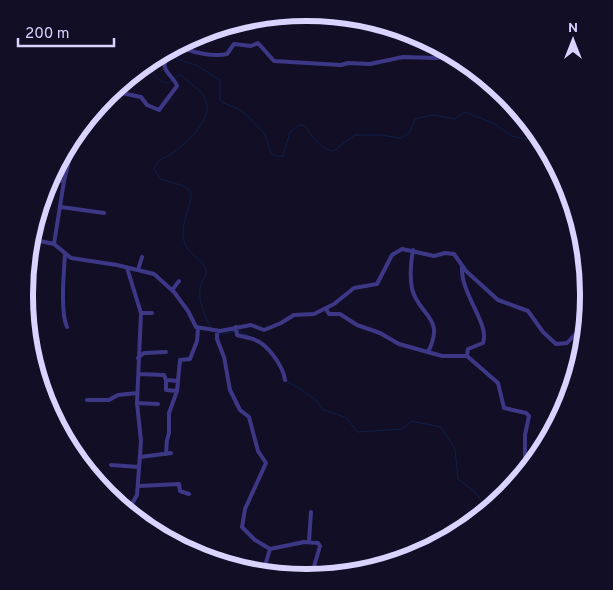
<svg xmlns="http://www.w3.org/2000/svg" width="613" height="590" font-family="Overpass,sans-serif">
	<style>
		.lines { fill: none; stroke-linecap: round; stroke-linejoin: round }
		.stream { stroke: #0b2148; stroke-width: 1 }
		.minor { stroke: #3c3886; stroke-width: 4 }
		.rim { fill: none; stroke: #d8d3ff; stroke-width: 6 }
	</style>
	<rect width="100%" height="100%" fill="#120e26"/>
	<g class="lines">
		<path class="stream" d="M172,53l5,6 19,6 24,15v20c5,5 11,5 18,9 8,4 17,15 24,22 7,7 5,18 12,25h9l7,-24 9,-7 6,1c7,10 16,24 28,25l22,-16h25l21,3 8,-5 6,-14 18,-4 22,4 10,-7 28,11 19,13 25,5
			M150,66c3,8 9,17 18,17l11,-8 3,1c6,6 19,14 23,22 10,19 -17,44 -31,54 -8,6 -16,6 -20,17l6,10 24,7 7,6c1,17 -12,31 -7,49 3,14 21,19 22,29 1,7 -5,11 -6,18 -2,13 5,29 11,40
			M218,335l21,-4 24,12
			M280,363l6,12
			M286,379l3,4 9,4 19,14 5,8 25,9 10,14 45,-3 9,-8 30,6 14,22 3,30 15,11 14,18"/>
		<path class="minor" d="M180,46c11,7 35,11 47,8l7,-10 17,2 7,-3 16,18 67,4 7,-2 22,1 33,-7 33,1 11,-2
			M112,91l29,6 6,8 12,5 18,-24c-4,-12 -21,-16 -7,-33
			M50,180l14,1
			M43,202h1
			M61,207l43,6
			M35,240l19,4 17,14 46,7 37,9 20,18 14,19 8,16 24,4 31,-6 13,5 17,-7 13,-8 20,-1 20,-10 20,-16 23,-4 15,-29 10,-6 32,7 11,-3 9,1 12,17 32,29 30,11 15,21 13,12 11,-1 16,-17
			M54,244l10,-63 9,-36
			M413,250c-2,11 -3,28 -1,39 7,27 34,28 16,63
			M65,254c-1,18 -5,58 2,73
			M462,266c-2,28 28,57 21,77l-15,6 -1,7 31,27 6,25 22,5 3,3 -4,19v32
			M138,270l4,-13
			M172,290l7,-9
			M326,309l3,5h11l17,11 23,8 19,11 43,12h25
			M141,313h11
			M236,327l1,8c6,2 11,2 16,4 15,5 30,27 32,41
			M217,331v8l7,18 6,33 10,20 9,7 9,34 8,12 -21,46 -3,18 13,13 15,9 34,-7 14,1 2,3 -9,31
			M138,358l6,-5 22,-1
			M139,374l25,1 2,5 12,1
			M166,380v10l11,1
			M87,400h22l9,-5 19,-2
			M137,403l21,1
			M166,454l1,-14 2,-7v-20l8,-22 3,-31 10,-1 7,-18 1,-13
			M140,457l31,-4
			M111,465l28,2
			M139,486l40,-2 1,7 9,3
			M126,507l7,-5 4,-7 4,-54 -4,-38 4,-90 -14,-45
			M309,541l2,-29
			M264,569l6,-20"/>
	</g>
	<path d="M0 0H613V590H0ZM306 21H307A273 273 0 0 1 580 294V296A273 273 0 0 1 307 569H306A273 273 0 0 1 33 296V294A273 273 0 0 1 306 21Z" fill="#120e26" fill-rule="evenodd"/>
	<path class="rim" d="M306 21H307A273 273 0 0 1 580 294V296A273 273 0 0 1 307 569H306A273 273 0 0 1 33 296V294A273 273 0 0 1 306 21Z"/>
	<g transform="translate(573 40)" stroke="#120e26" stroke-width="4" paint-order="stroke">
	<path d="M0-4L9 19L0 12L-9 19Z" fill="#d8d3ff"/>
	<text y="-8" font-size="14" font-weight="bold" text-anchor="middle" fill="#d8d3ff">N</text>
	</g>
	<path d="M18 38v8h96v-8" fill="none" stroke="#d8d3ff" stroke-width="2.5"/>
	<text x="25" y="38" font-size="15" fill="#d8d3ff" stroke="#120e26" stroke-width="4" paint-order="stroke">200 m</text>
</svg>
